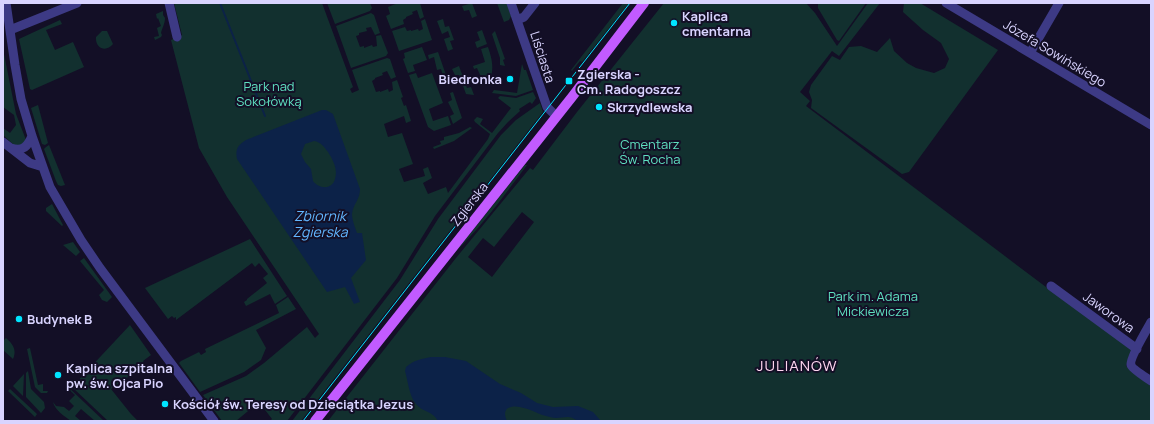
<svg xmlns="http://www.w3.org/2000/svg" width="1154" height="424" font-family="Manrope,sans-serif">
	<style>
		.green { fill: #12302f; fill-rule: evenodd }
		.water { fill: #0c2248; fill-rule: evenodd }
		.lines { fill: none; stroke-linecap: round; stroke-linejoin: round }
		.stream { stroke: #0c2248; stroke-width: 2 }
		.minor { stroke: #3d3a85; stroke-width: 9 }
		.major { stroke: #c25bff; stroke-width: 10 }
		.tram { stroke: #00e5ff; stroke-width: 1 }
		.poi-dot { fill: #00e5ff; stroke: #130f26; stroke-width: 1.5 }
		.labels { text-anchor: middle; dominant-baseline: central; stroke-width: 4; stroke-linejoin: round; paint-order: stroke }
		.poi-label { font-size: 13px; font-weight: bold; fill: #d9d4ff; stroke: #130f26; text-anchor: start }
		.street-label { font-size: 13px; fill: #d9d4ff; stroke: #130f26 }
		.park-label { font-size: 13px; fill: #5fe0c0; stroke: #130f26 }
		.water-label { font-size: 14px; font-style: italic; fill: #62b6ff; stroke: #130f26 }
		.quarter-label { font-size: 15px; letter-spacing: 1px; fill: #ffd6f0; stroke: #130f26 }
	</style>
	<rect width="100%" height="100%" fill="#130f26"/>
	<path class="green" d="M174,3h148l31,84 -3,2 2,4 7,-3 -7,-20 35,-12 3,1 6,18 -5,2 -4,-8 -5,2 1,2 -8,3v1l-3,2 4,11 4,-1v1l8,-3 1,3 4,-2 -1,-8 5,-2 6,17 -2,1 3,8 2,-1 5,16 -5,2 -2,-7 -20,8 4,13 14,-4 11,31 -14,5 5,13 21,-6 -2,-7 5,-2 4,11 -9,5 5,11 18,-7 2,6 40,-54 2,-5 -15,-12 -1,-2 3,-3 6,2 -3,5 12,9 19,-25 -13,-10 2,-2 16,2 17,-6 3,6 -4,6 -2,-2 -11,7 1,2 -12,11 -10,11 -63,83 -38,62 -110,143h-17l2,-2 -13,-17 -23,19h-14l-19,-26 43,-19 18,-13 43,-36 8,11 4,-4 -92,-137 -28,-49 -28,-108 11,-5z
		M327,3h43l2,5 -2,3 -35,13z
		M398,3h22l4,14 -4,2 -3,-9 -5,2 1,2 -7,3v1l-3,2 1,4 -13,5 -5,-13 4,-2 -2,-7z
		M472,3l5,13 -5,2 -3,-8 -5,1 -2,-5z
		M497,3h10l4,13 -2,4 -5,2z
		M623,3h6l-47,59 -2,-1 -8,10 -1,-1z
		M664,3h142l9,10 22,33 31,-43h12l-41,53 -7,-5 -32,41 10,9 -4,5 240,181 87,62 -7,17 25,20v35h-823l128,-163 74,-90 3,2 44,-58zM522,212l12,10 -42,55 -24,-20 15,-19 11,9z
		M818,3h48l-27,38 -2,-1 -19,-32z
		M904,3h16l78,47 -89,122 -7,2 -91,-66 1,-8 -3,-8 2,-7 21,-29 8,4 9,-13 12,-1 16,6 13,-14 4,13 13,12 9,5 18,5 11,-5 4,-9 -8,-16 -18,-13 -20,-18z
		M163,11v4l2,3c0,6 -3,10 -4,15l1,2 -1,2 -6,3 -1,-3 5,-1 -2,-8 4,-2 -3,-8 -1,1 -1,-5z
		M371,13l3,2 6,18 -5,2 -4,-8 -5,1 1,3 -8,2v2l-3,1 4,11 4,-1v2l8,-3 1,2 4,-1 -1,-10 5,-1 7,18 -2,3 -35,12 -15,-42z
		M425,19l7,21 -33,11 -7,-20 13,-4 2,4 4,-1v1l7,-2 1,2 4,-2 -2,-8z
		M443,19l2,8 4,-1 5,14 -4,1 3,8 -5,2 -4,-12 6,-2 -2,-6 -6,3 -5,-13z
		M60,20l2,4 -16,6 9,20 18,-8 11,25 -52,23 -2,-1 -11,-50z
		M482,30l5,14 -10,4 -2,-6 5,-2 -3,-8z
		M102,31h5l6,13c-7,9 -18,4 -17,-7z
		M495,31l10,28 -2,1 2,6 -5,-1v-7l-8,-24z
		M422,47l5,13 -14,5 2,6 -7,2 -5,-14 2,-1 -1,-5z
		M488,47c5,15 6,22 1,38l-3,-1 1,-3 -2,-5 -4,1 -4,-9 -3,1 -1,-3 12,-4 -4,-13z
		M3,49l13,65 10,26 -3,5 -8,1 -12,-11v-7l7,5 6,-8 -2,-10 -11,-8z
		M438,52l8,23 -3,1 -2,-7 -4,1 -3,-13 -5,2 -1,-4z
		M522,64l2,6h2l7,20 -17,6 -24,-3 2,-3 23,3z
		M459,66l8,22 4,-1 3,8 -8,-1 -7,-19h-4l-3,-6z
		M416,73l2,5 14,-5 11,30 -14,6 4,12 15,-5 3,9 -17,6 -6,-4 -19,-52z
		M453,92l9,26 -9,6 -3,-8 4,-2 -6,-12 4,-2 -2,-7z
		M540,103l3,9 -242,309h-9l108,-141 38,-61 63,-84 15,-15z
		M38,105l10,38 -3,2 -3,-1 -11,-36z
		M470,127l2,1 -18,13 -20,8 -1,-2 8,-3 -1,-3 4,-1v-3l15,-4z
		M49,145l16,40 -4,1 -3,-1 -2,-4 -12,-32 2,-2z
		M525,165h2c-21,28 -44,60 -69,84z
		M52,204l11,21 -1,1 -16,-15v-3z
		M250,239l37,57 -12,8 -5,-10 -24,12 -2,-4 3,-2v-1l20,-16 -4,-5 5,-4 -9,-11 -4,4 -3,-4 -76,57v-3l-2,1 -2,-2 -4,3 -23,-31z
		M73,242l7,10 -4,4 -13,-11z
		M84,258l28,39 -5,5 -5,-2 -3,-5 5,-5 -24,-29z
		M288,297l8,12 -40,21 10,18 -5,12 -17,12 -44,20 -21,-29 2,-2 18,-9 2,3 5,-3 -1,-3 74,-36 -3,-8z
		M130,325l21,30 -8,6 2,4 -34,24 20,25 7,7h-30l-36,-34z
		M6,338c7,6 11,12 7,21l-10,-9v-9z
		M30,348l8,37 5,-1v7h5l-1,2h-6l-6,-6 -8,-38z
		M28,371l3,18 13,13 1,6 -4,5 -15,-16v-24z
		M24,374l-1,22 -10,-10z
		M66,385l38,36h-9l-14,-12 -6,7 6,5h-10c-7,-5 -16,-11 -18,-19l3,4 8,1 5,4 5,-5 -5,-5 6,-6 -10,-9z
		M10,389l27,25 -2,3 -27,-26z"/>
	<path class="water" d="M322,110h4l7,4 27,75c0,11 -7,15 -8,25 0,6 3,13 5,19h5l4,27 -15,18 9,24 -6,2 -9,-17 -18,5 -90,-133c-2,-10 1,-14 9,-19zM314,141c7,1 10,6 14,11 5,8 10,17 7,27 -3,11 -16,10 -22,2l-2,-12 -6,-7 -4,-8 4,-10z
		M431,357h14l21,4 34,23 21,9 16,10 16,4 25,-1 15,6 8,9c-6,0 -16,2 -22,0 -4,-1 -6,-4 -11,-4 -6,0 -12,2 -18,0 -12,-2 -27,-13 -39,-10 -7,1 -7,8 -4,14h-69c-5,-10 -16,-9 -22,-17 -7,-8 -8,-23 -11,-33l1,-4c8,-7 15,-8 25,-10z"/>
	<g class="lines">
		<path class="stream" d="M220,3l45,113"/>
		<path class="minor" d="M6,3l9,62 6,34 11,37 18,51 31,53 19,28 114,153
			M169,3l8,34
			M511,3l36,104 9,9
			M946,3l205,122
			M517,20l7,-3 11,-14
			M10,30l67,-27
			M1030,53l29,-50
			M3,142l27,21 13,4
			M11,148c12,4 17,-2 21,-12
			M1051,286l86,63
			M1151,322c-4,7 -22,37 -20,43 1,4 16,13 20,16"/>
		<path class="major" d="M315,421l257,-324 72,-94"/>
		<path class="tram" d="M303,421l327,-418"/>
	</g>
	<g class="poi-dot">
		<circle cx="674" cy="23" r="4"/>
		<circle cx="510" cy="79" r="4"/>
		<rect x="565" y="77" width="8" height="8" rx="2"/>
		<circle cx="599" cy="107" r="4"/>
		<circle cx="19" cy="319" r="4"/>
		<circle cx="58" cy="375" r="4"/>
		<circle cx="165" cy="404" r="4"/>
	</g>
	<g class="labels">
		<g class="poi-label">
			<text x="682" y="16">Kaplica<tspan x="682" dy="15">cmentarna</tspan></text>
			<text x="577" y="74">Zgierska -<tspan x="577" dy="15">Cm. Radogoszcz</tspan></text>
			<text x="502" y="79" text-anchor="end">Biedronka</text>
			<text x="607" y="107">Skrzydlewska</text>
			<text x="27" y="319">Budynek B</text>
			<text x="66" y="368">Kaplica szpitalna<tspan x="66" dy="15">pw. św. Ojca Pio</tspan></text>
			<text x="173" y="404">Kościół św. Teresy od Dzieciątka Jezus</text>
		</g>
		<g class="street-label">
			<text transform="translate(1055 53) rotate(31)">Józefa Sowińskiego</text>
			<text transform="translate(543 57) rotate(72)">Liściasta</text>
			<text transform="translate(469 204) rotate(-52)">Zgierska</text>
			<text transform="translate(1109 312) rotate(36)">Jaworowa</text>
		</g>
		<g class="park-label">
			<text x="269" y="86">Park nad<tspan x="269" dy="15">Sokołówką</tspan></text>
			<text x="650" y="144">Cmentarz<tspan x="650" dy="15">Św. Rocha</tspan></text>
			<text x="873" y="296">Park im. Adama<tspan x="873" dy="15">Mickiewicza</tspan></text>
		</g>
		<g class="water-label">
			<text x="320" y="215">Zbiornik<tspan x="320" dy="16">Zgierska</tspan></text>
		</g>
		<g class="quarter-label">
			<text x="797" y="365">JULIANÓW</text>
		</g>
	</g>
	<rect width="1154" height="424" fill="none" stroke="#d9d4ff" stroke-width="8"/>
</svg>
